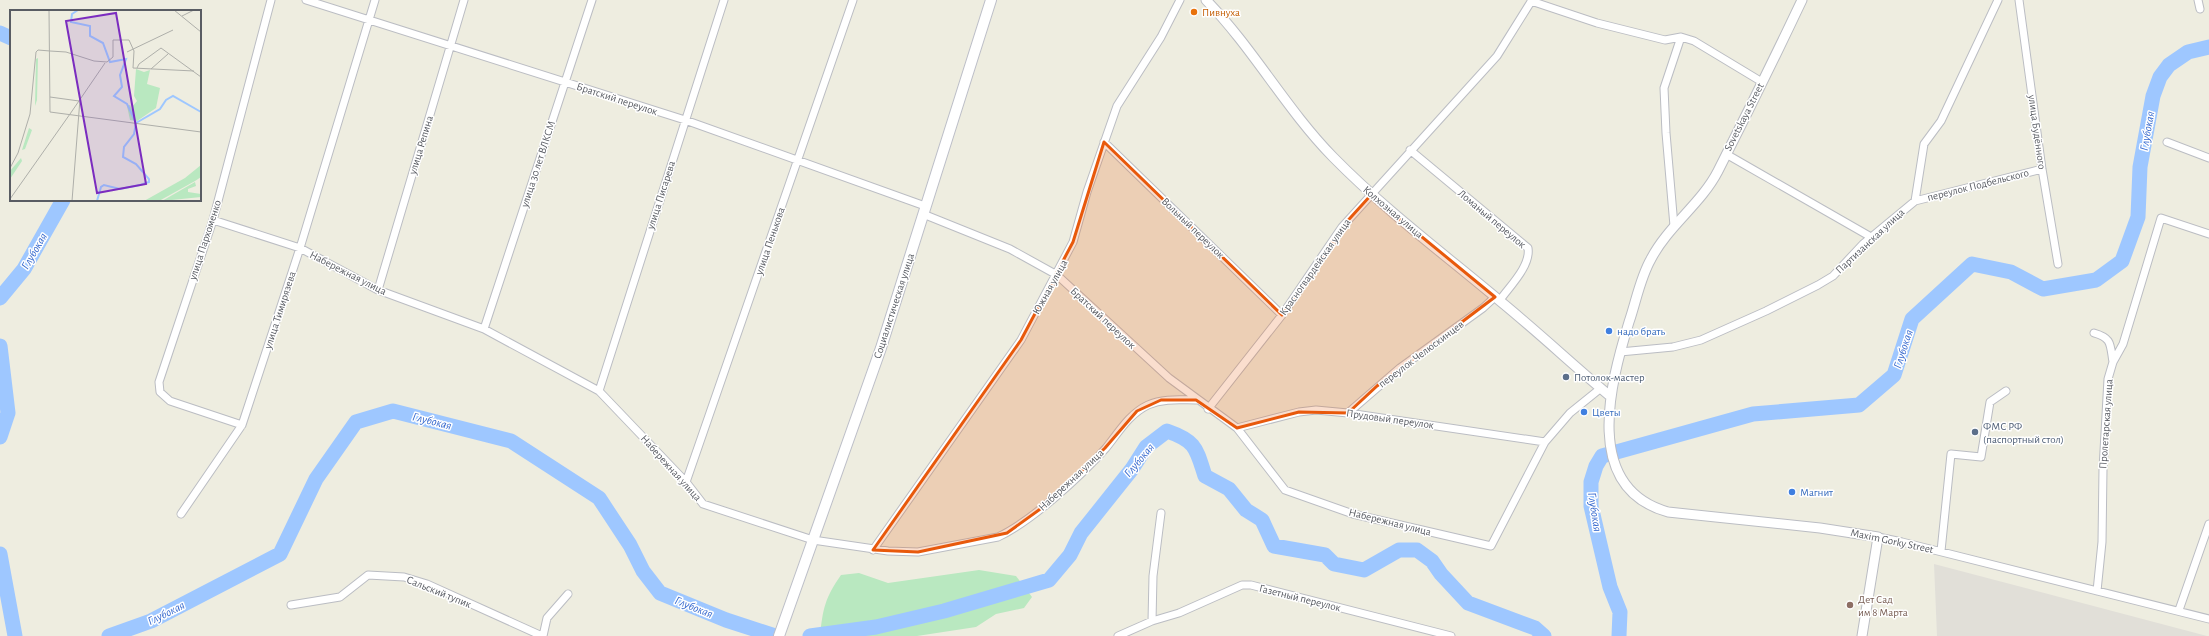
<svg xmlns="http://www.w3.org/2000/svg" width="2209" height="636" font-family="'Alegreya Sans',sans-serif">
	<style>
		.industrial { fill: #e1dfd8 }
		.green { fill: #b9e8c0 }
		.lines { fill: none; stroke-linecap: round; stroke-linejoin: round }
		.river { stroke: #9ec7ff; stroke-width: 15 }
		.minor-casing { stroke: #bbbdc3; stroke-width: 9 }
		.tertiary-casing { stroke: #bbbdc3; stroke-width: 11 }
		.secondary-casing { stroke: #bdbfc8; stroke-width: 12 }
		.minor { stroke: #fff; stroke-width: 7 }
		.tertiary { stroke: #fff; stroke-width: 9 }
		.secondary { stroke: #fff; stroke-width: 10 }
		.marked { fill: #e8590c; fill-opacity: 0.2; stroke: #e8590c; stroke-width: 3; stroke-linejoin: round }
		.food-dot { fill: #e8710a; stroke: #fff; stroke-width: 1.5 }
		.shop-dot { fill: #3f7fe0; stroke: #fff; stroke-width: 1.5 }
		.service-dot { fill: #5c6f8a; stroke: #fff; stroke-width: 1.5 }
		.education-dot { fill: #8d6e63; stroke: #fff; stroke-width: 1.5 }
		.labels { text-anchor: middle; dominant-baseline: central; stroke-width: 3; stroke-linejoin: round; paint-order: stroke }
		.food-label { font-size: 11px; fill: #c56008; stroke: #fff; text-anchor: start }
		.street-label { font-size: 11px; fill: #595c63; stroke: #fff }
		.shop-label { font-size: 11px; fill: #366cbe; stroke: #fff; text-anchor: start }
		.service-label { font-size: 11px; fill: #4e5e75; stroke: #fff; text-anchor: start }
		.education-label { font-size: 11px; fill: #785e54; stroke: #fff; text-anchor: start }
		.water-label { font-size: 12px; font-style: italic; fill: #3669ce; stroke: #fff }
		.inset-river { fill: none; stroke: #9ec7ff; stroke-width: 2 }
		.inset-road { fill: none; stroke: #aeafaa; stroke-width: 1 }
		.view { fill: #7b2cbf; fill-opacity: 0.15; stroke: #7b2cbf; stroke-width: 2 }
		.inset-edge { fill: none; stroke: #595c63; stroke-width: 2 }
	</style>
	<rect width="100%" height="100%" fill="#eeede0"/>
	<path class="industrial" d="M1934,564l273,72h-270z"/>
	<path class="green" d="M979,570l37,6 16,21 -8,11 -28,6 -20,13 -59,9h-97c3,-28 5,-38 21,-61l18,-2 29,10z"/>
	<g class="lines">
		<path class="river" d="M0,33l11,5
			M0,298l24,-29 39,-69
			M0,346l8,67 -8,24
			M0,554l15,82
			M109,636l42,-15 129,-67 36,-75 40,-57 37,-11 118,30 88,57 31,47 13,26 17,22 66,27 49,16
			M810,636l66,-9 68,-16 105,-31 21,-25 11,-22 51,-64 14,-22 21,-16c29,10 29,17 38,45l24,13 17,21 16,10 12,26 51,9 9,9 30,6 35,-20h18l15,11 9,13 27,29 67,25 9,8
			M1619,636l1,-24 -10,-25 -19,-81v-24l5,-16 6,-10 151,-42 106,-9 35,-30 18,-56 60,-55 39,8 32,17 53,-9 26,-19 16,-44 2,-50 13,-71 7,-19 9,-12 19,-13 21,-5"/>
		<g class="minor-casing">
			<path id="minor" d="M306,0l379,120 240,86
				M2019,0l23,169 16,95
				M2198,0l2,9
				M1531,1l66,22 68,17 16,-3 13,4 68,41
				M1104,142l178,173
				M2167,142l42,16
				M1410,150l118,98c3,18 -19,39 -28,52
				M1726,154l145,83
				M1915,201l127,-32
				M923,214l87,35 47,26 112,103 68,50 48,62 68,24 138,32 54,-104 25,-29 31,-25
				M213,220l87,28 78,42 106,39 115,62 87,91 17,22 110,36 75,11 30,1 80,-15c34,-16 83,-61 108,-89 13,-16 23,-34 42,-43 16,-7 32,-5 48,-5
				M1674,226l-8,-93 -2,-45 17,-51
				M378,290l86,-290
				M484,329l108,-329
				M2094,333c18,5 16,11 19,29
				M1620,352l53,-5 28,-7 65,-29 52,-26 15,-9 30,-32 52,-43 9,-57 17,-23 57,-121
				M599,391l125,-391
				M1208,409l74,-94 60,-88 155,-171 35,-56
				M1348,413l52,-45 83,-60 12,-11
				M242,425l-72,-24 -10,-9 -1,-10 54,-162 58,-220
				M1237,428l62,-16 17,-2 32,3 197,29
				M686,482l167,-482
				M181,514l61,-89 58,-177 75,-248
				M1878,537l24,5 307,77
				M873,550l148,-210 52,-98 14,-50 30,-86 44,-69 19,-37
				M1941,551l10,-97 30,3 9,-55 16,-11
				M2097,591l5,-49 1,-73 5,-90 5,-17 10,-18 38,-126 48,16
				M291,605l49,-8 28,-22 36,2 23,7 115,52
				M2179,610l30,-86
				M1152,621l1,-45 8,-63
				M543,636l4,-18 21,-24
				M1118,636l34,-15 27,-8 63,-28h9l200,51"/>
		</g>
		<g class="tertiary-casing">
			<path id="tertiary" d="M1206,0c47,48 80,109 127,157 52,53 111,97 167,144 38,31 73,64 110,95
				M1802,0c-27,57 -55,114 -84,171 -17,33 -50,55 -67,88 -11,19 -15,43 -22,63 -19,62 -47,166 39,190l152,16 58,9 -16,99"/>
		</g>
		<g class="secondary-casing">
			<path id="secondary" d="M779,636l102,-288 110,-348"/>
		</g>
		<use href="#minor" class="minor"/>
		<use href="#tertiary" class="tertiary"/>
		<use href="#secondary" class="secondary"/>
	</g>
	<path class="marked" d="M1104,142l178,173 60,-88 29,-32 124,102 -118,89 -29,27 -49,-1 -62,16 -41,-28h-35l-24,11 -32,37 -55,54 -43,31 -89,19 -45,-2 148,-210 52,-98z"/>
	<circle class="food-dot" cx="1194" cy="12" r="4"/>
	<g class="shop-dot">
		<circle cx="1609" cy="331" r="4"/>
		<circle cx="1584" cy="412" r="4"/>
		<circle cx="1792" cy="492" r="4"/>
	</g>
	<g class="service-dot">
		<circle cx="1566" cy="377" r="4"/>
		<circle cx="1975" cy="432" r="4"/>
	</g>
	<circle class="education-dot" cx="1850" cy="605" r="4"/>
	<g class="labels">
		<g class="food-label">
			<text x="1202" y="12">Пивнуха</text>
		</g>
		<g class="street-label">
			<text transform="translate(617 99) rotate(18)">Братский переулок</text>
			<text transform="translate(1744 117) rotate(-63)">Sovetskaya Street</text>
			<text transform="translate(2037 132) rotate(82)">улица Будённого</text>
			<text transform="translate(421 145) rotate(-73)">улица Репина</text>
			<text transform="translate(538 164) rotate(-72)">улица 30 лет ВЛКСМ</text>
			<text transform="translate(1978 185) rotate(-14)">переулок Подбельского</text>
			<text transform="translate(661 195) rotate(-72)">улица Писарева</text>
			<text transform="translate(1393 212) rotate(40)">Колхозная улица</text>
			<text transform="translate(1492 219) rotate(40)">Ломаный переулок</text>
			<text transform="translate(1193 228) rotate(44)">Вольный переулок</text>
			<text transform="translate(205 240) rotate(-72)">улица Пархоменко</text>
			<text transform="translate(770 241) rotate(-71)">улица Пенькова</text>
			<text transform="translate(1870 241) rotate(-43)">Партизанская улица</text>
			<text transform="translate(1315 267) rotate(-55)">Красногвардейская улица</text>
			<text transform="translate(348 273) rotate(27)">Набережная улица</text>
			<text transform="translate(1050 287) rotate(-61)">Южная улица</text>
			<text transform="translate(894 306) rotate(-72)">Социалистическая улица</text>
			<text transform="translate(280 310) rotate(-72)">улица Тимирязева</text>
			<text transform="translate(1103 318) rotate(43)">Братский переулок</text>
			<text transform="translate(1421 354) rotate(-37)">переулок Челюскинцев</text>
			<text transform="translate(1390 419) rotate(8)">Прудовый переулок</text>
			<text transform="translate(2106 424) rotate(-86)">Пролетарская улица</text>
			<text transform="translate(671 468) rotate(48)">Набережная улица</text>
			<text transform="translate(1071 480) rotate(-43)">Набережная улица</text>
			<text transform="translate(1390 522) rotate(14)">Набережная улица</text>
			<text transform="translate(1892 541) rotate(12)">Maxim Gorky Street</text>
			<text transform="translate(439 592) rotate(22)">Сальский тупик</text>
			<text transform="translate(1300 598) rotate(14)">Газетный переулок</text>
		</g>
		<g class="shop-label">
			<text x="1617" y="331">надо брать</text>
			<text x="1592" y="412">Цветы</text>
			<text x="1800" y="492">Магнит</text>
		</g>
		<g class="service-label">
			<text x="1574" y="377">Потолок-мастер</text>
			<text x="1983" y="426">ФМС РФ<tspan x="1983" dy="13">(паспортный стол)</tspan></text>
		</g>
		<g class="education-label">
			<text x="1858" y="599">Дет Сад<tspan x="1858" dy="13">им 8 Марта</tspan></text>
		</g>
		<g class="water-label">
			<text transform="translate(2147 131) rotate(-80)">Глубокая</text>
			<text transform="translate(34 251) rotate(-60)">Глубокая</text>
			<text transform="translate(1903 349) rotate(-72)">Глубокая</text>
			<text transform="translate(432 421) rotate(14)">Глубокая</text>
			<text transform="translate(1139 460) rotate(-50)">Глубокая</text>
			<text transform="translate(1595 512) rotate(81)">Глубокая</text>
			<text transform="translate(694 607) rotate(22)">Глубокая</text>
			<text transform="translate(166 613) rotate(-26)">Глубокая</text>
		</g>
	</g>
	<g transform="translate(10 10)">
		<rect width="191" height="191" fill="#eeede0"/>
		<path d="M28,48l-1,42 -2,6 1,-47zM126,59l8,3 6,-2 -3,14 13,4 -4,20 -19,13 -7,-1 -3,-14 3,-1 4,9 -2,-7 5,-6 -3,-5zM19,118l3,2 -7,19 -3,1zM11,148l1,3 -12,18v-8zM191,155v12l-6,4 -36,20h-15l41,-23zM185,172l1,4 -8,3v3l13,2v3l-39,4z" fill="#b9e8c0"/>
		<path class="inset-river" d="M68,0l-6,4 -1,8 19,4v10l13,7 7,19 16,-3 -6,16 2,12 -8,9 13,8 9,19 -2,11 -10,13 -1,10 13,7 13,15v3l-9,3 -20,4 -16,-4 -3,2 -4,14M126,113l24,-14 6,-9 7,-4 28,16"/>
		<path class="inset-road" d="M39,0l1,102 151,20M164,0l27,22M172,6l12,-6M40,41l16,1 28,9 13,1 6,-5v-17h16l5,11 -1,17 61,3M117,42l46,-22M127,58l2,-4 22,-16 40,29M141,59l17,-15M40,87l29,4M60,104l35,-51M0,158l8,-15 12,-39 6,-62 2,-2 12,1M0,189l60,-85M62,191l8,-102"/>
		<path class="view" d="M106,3l30,171 -49,9 -31,-172z"/>
		<rect width="191" height="191" class="inset-edge"/>
	</g>
</svg>
